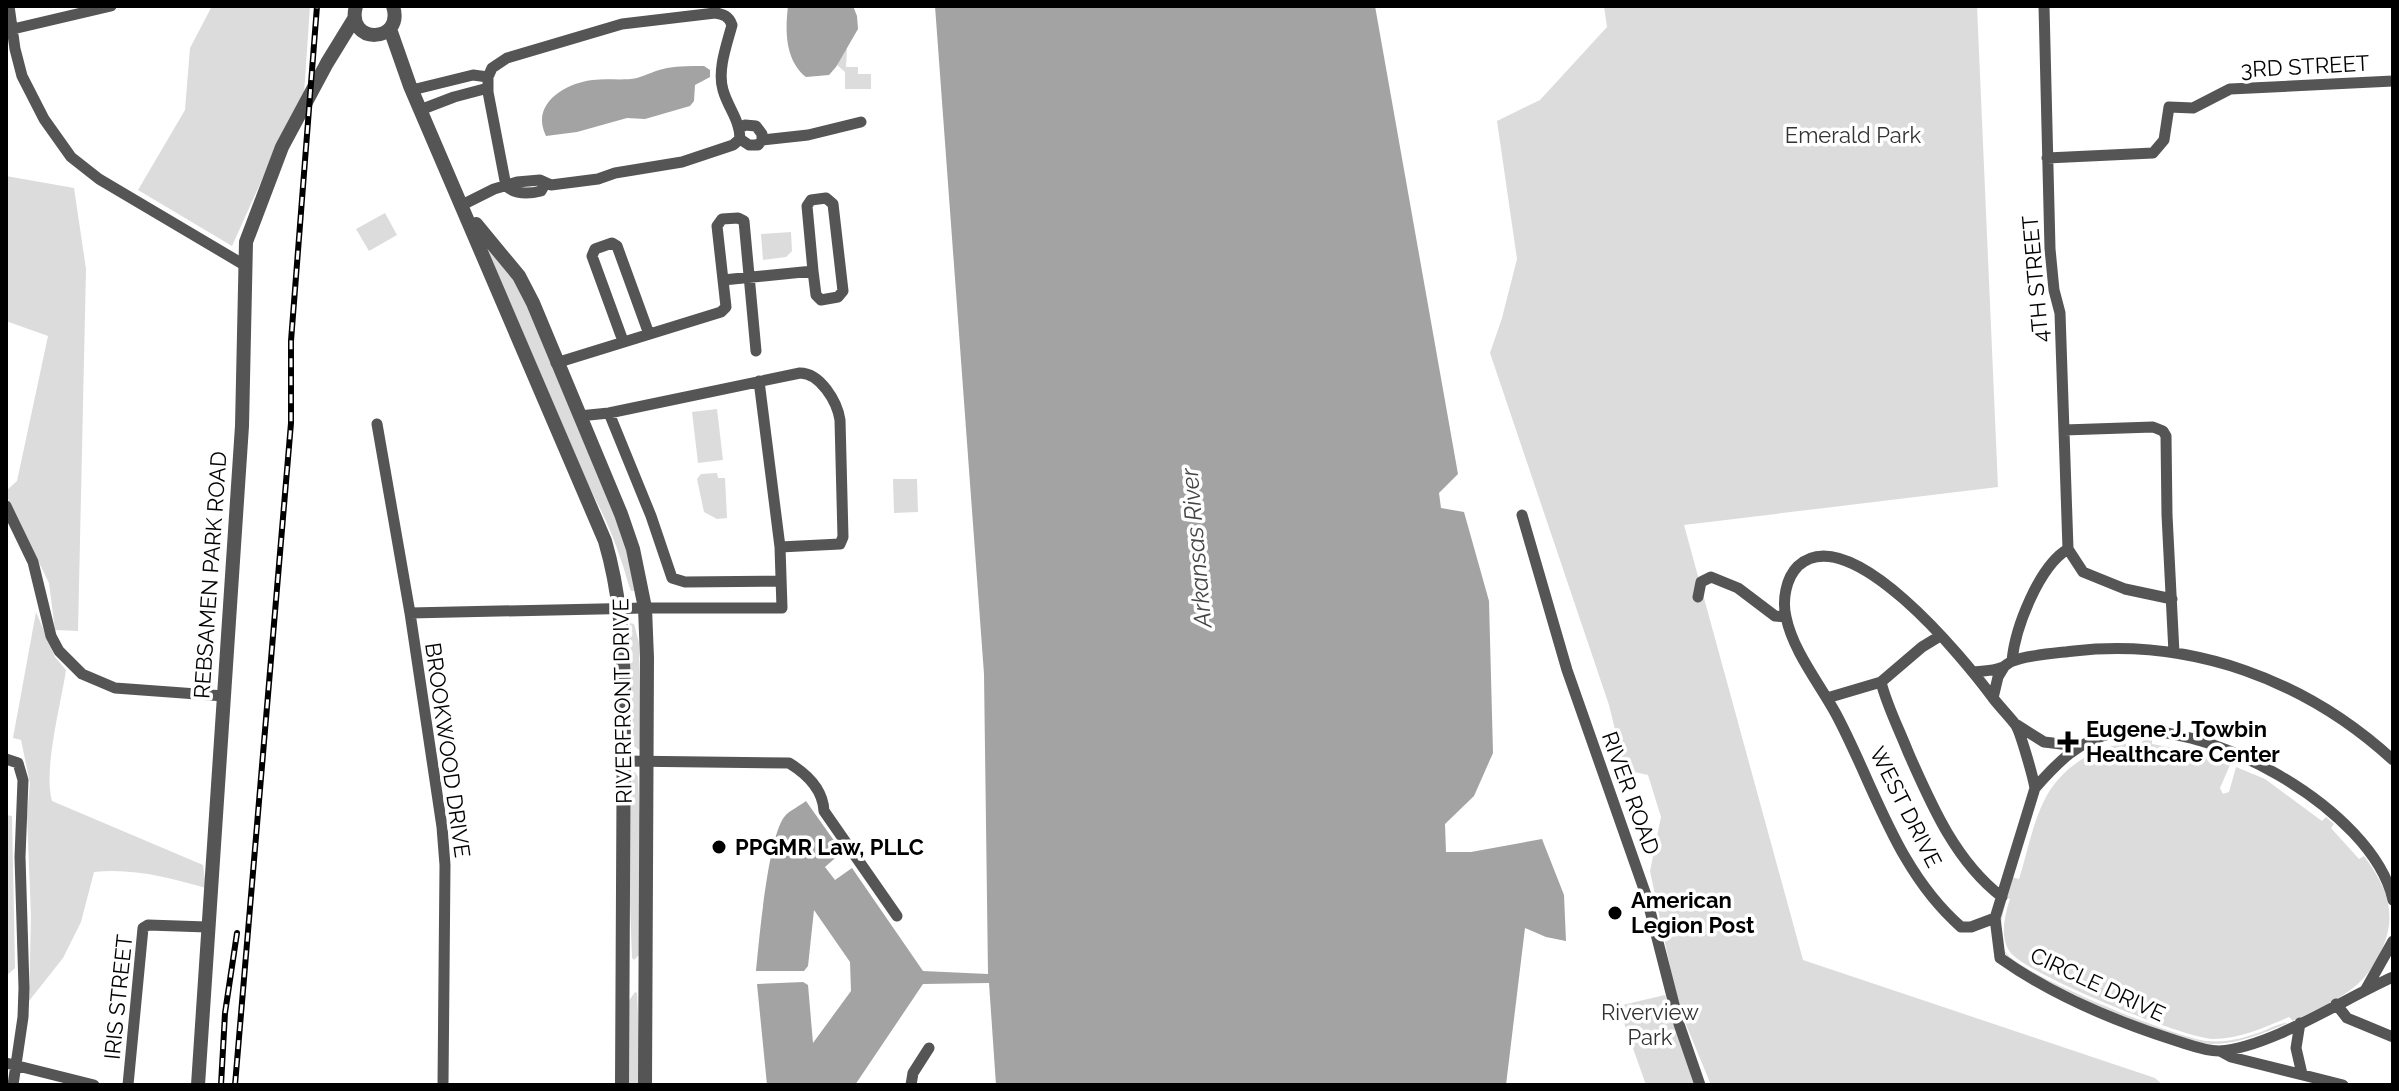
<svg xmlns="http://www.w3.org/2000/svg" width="2399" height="1091" font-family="Raleway,sans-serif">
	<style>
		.green { fill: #dcdcdc }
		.water { fill: #a3a3a3 }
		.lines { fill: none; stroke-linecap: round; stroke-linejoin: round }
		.minor { stroke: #555; stroke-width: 11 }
		.tertiary { stroke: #555; stroke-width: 14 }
		.rail-casing { stroke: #000; stroke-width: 6 }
		.rail { stroke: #fff; stroke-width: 3; stroke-dasharray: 9; stroke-linecap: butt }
		.poi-dot { fill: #000; stroke: #fff; stroke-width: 3 }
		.labels { text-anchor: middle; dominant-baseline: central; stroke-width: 7; stroke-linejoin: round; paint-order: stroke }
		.street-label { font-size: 22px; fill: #000; stroke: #fff }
		.park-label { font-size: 22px; fill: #333; stroke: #fff }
		.poi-label { font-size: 22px; font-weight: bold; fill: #000; stroke: #fff; text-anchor: start }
		.water-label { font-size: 24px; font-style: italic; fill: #444; stroke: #fff }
	</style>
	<rect width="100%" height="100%" fill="#fff"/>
	<path class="green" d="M212,6h98l-6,88 -17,30 -55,122 -94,-56 47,-80 5,-62z
		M1604,6h373l21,481 -314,38 119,435 352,118 8,7h-452l-33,-80 -28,-134 11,-54 -13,-42 -23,-5 -16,-65 -119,-352 12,-35 15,-59 -20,-138 43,-21 67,-73z
		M844,49h3l-1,18h12v7h13v15h-26v-17l-8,-7z
		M6,176l68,12 12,81 -8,362 -23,-1 -6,-47 -43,-88v-4l11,-10 31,-145 -42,-15z
		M385,213l12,22 -28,16 -13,-22z
		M791,232l1,19 -6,6 -23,3 -2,-26z
		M482,239l27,30 22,39 101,251 2,32h-3c-4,-10 -6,-20 -10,-31 -8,-25 -19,-49 -32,-73z
		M717,409l6,51 -25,3 -6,-51z
		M717,473l1,5h7l2,40 -10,1 -13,-7 -7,-33 4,-5z
		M893,479h24l1,33 -24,1z
		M36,612l19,45 11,13c-5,34 -23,100 -14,131l151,64 3,23c-37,-10 -72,-20 -112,-16l-13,50 -18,36 -34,43 2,-85 -4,-100 3,-33 -9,-43 -8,-2z
		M630,623l4,1 5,19 2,103 -2,4 -5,-4 -6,-107z
		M2143,736l9,1v7l37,7 41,14 -10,23 3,6 6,-2 7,-25 29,12 57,42 4,-4 8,7 -3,4 28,31 5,-3c26,35 35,64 13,103 -6,11 -14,21 -24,29 -18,14 -40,23 -60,33l-4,-4c-24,10 -49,22 -76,22 -30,-1 -187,-65 -203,-87 -11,-15 -5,-38 0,-53l-5,-2 6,-20 8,2c8,-25 13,-54 25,-78 17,-36 59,-61 98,-57z
		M635,772l3,5 5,105 -2,71 -7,7 -2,-2 -3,-80 1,-104z
		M6,815l6,1 3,152 -9,8z
		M2004,900l2,1c-4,16 -10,38 1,53 16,21 171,85 200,87 19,2 37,-3 54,-9 9,-4 20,-10 27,-9 -24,10 -49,21 -76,21 -47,-1 -160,-59 -202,-84 -15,-18 -12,-39 -6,-60z
		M635,992l2,1 4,92h-12l-1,-83z
		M1665,995l30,90h-49l-28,-79z"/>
	<path class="water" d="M788,6h65l4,10 1,13 -22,38 -7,8 -23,2c-21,-17 -21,-46 -18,-71z
		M935,6h440l83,468 -19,19 2,15 23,4 25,89 4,152 -19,43 -29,28 1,28h25l71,-13 22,56 2,46 -20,-4 -21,-9 -19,157h-510l-7,-102 -66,1 -68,101h-88l-10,-101 46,-2 5,3 5,58 38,-52 -1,-29 -36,-52 -6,56 -4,5h-48c3,-29 12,-136 29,-155 5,-6 15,-10 21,-15l36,51 -17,15 10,13 17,-12 71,103 65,3 -4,-300z
		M704,66l6,4v7l-15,8 -1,16 -4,5 -45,13 -18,-1 -50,14 -31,4c-16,-32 19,-53 47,-56 14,-2 30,1 44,-2 10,-3 19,-8 30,-10 12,-2 25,-2 37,-2z"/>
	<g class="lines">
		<path class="minor" d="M9,6l6,43 7,27 22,43 27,38 28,22 147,87
			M2044,6l6,243 4,41 6,23 8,236 15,23 42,17 47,10
			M13,29l98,-23
			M412,90l61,-15 15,2
			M420,110l34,-13 34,-9
			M740,128l5,-3 11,1 6,8v6
			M740,139l9,6h9l4,-5 46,-5 53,-13
			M2047,158l106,-5 11,-13 5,-33 24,1 37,-19 163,-8
			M462,205l32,-16 23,-7 23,-2 11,5 47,-6 17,-6 67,-11 51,-17 7,-6c0,-19 -12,-31 -17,-49 -6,-20 4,-46 9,-65 -3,-9 -9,-11 -17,-12l-93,11 -115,34 -15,10 -4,9v15l18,94c10,9 23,8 35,5l4,-7
			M723,280l-6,-54 5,-7 16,-1 6,3 12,130
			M623,341l-31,-85 3,-7 17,-6 5,3 32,88
			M556,363l165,-51 5,-5 -3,-27 90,-9 -6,-65 4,-6 15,-2 7,6 10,87 -5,6 -17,3 -5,-5 -3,-24
			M609,413l42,103 21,62 13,4 96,-1
			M579,416l30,-3 191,-40c20,0 37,28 40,47l3,117 -3,7 -60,3 -21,-166
			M377,424l33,189 32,214 3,38 -2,220
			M2064,430l89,-3 10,4 3,5 1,79 7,138
			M6,506l27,56 18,74 8,15 23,23 33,14 109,8
			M1522,515l45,155 79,225 33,129 21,61
			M1698,597l3,-15 10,-5 27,11 37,28 11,1
			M410,613l235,-5h137l-2,-61
			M2012,661c3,-33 27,-95 56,-112
			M2004,667l-6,10 -5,21c7,9 15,17 22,26 5,6 18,53 20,64l-40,130 5,40c52,37 117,64 177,83 13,4 28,10 42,10 53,-4 124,-52 174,-74
			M1973,672c10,-1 21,-1 30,-5 4,-2 6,-5 10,-6 13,-6 45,-8 61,-10 118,-13 232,29 319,109
			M1881,682c6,24 18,47 27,70 23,52 47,109 94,145
			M1827,698l54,-16 41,-35 18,-11
			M1993,698c-28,-38 -143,-180 -195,-132 -12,12 -16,34 -12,51 7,34 33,66 50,97 39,73 60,156 125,213h10l24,-9
			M2017,725l27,17 34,4
			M6,759l12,4 5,17 -3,77 4,131 -1,29 -10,68
			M623,761l166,2c18,11 34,27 35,48l73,105
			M2035,788c23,-26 43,-47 78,-55 89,-19 260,76 280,167
			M2366,989l27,-48
			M2336,1004l11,14 46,19
			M2300,1023l-4,25 6,26
			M2220,1051l11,6 112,28
			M6,1063l88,22
			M128,1085l15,-157 5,-3 59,2
			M911,1085l2,-12 16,-25"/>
		<path class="tertiary" d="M356,6c-11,39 49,38 37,0
			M390,29l20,57 195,455c15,51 18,100 19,153l-2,391
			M476,224l43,52 14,27 88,211 12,35 12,59 2,50 -2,427
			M198,1085l44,-659 4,-184 36,-95 45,-84 27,-44"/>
		<g class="rail-casing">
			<path id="rail" d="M221,1085l4,-72 12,-80
				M235,1085l56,-662v-82l26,-335"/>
		</g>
		<use href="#rail" class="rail"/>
	</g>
	<g class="poi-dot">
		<path d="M2064 730h8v8h8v8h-8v8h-8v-8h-8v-8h8z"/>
		<circle cx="719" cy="847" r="8"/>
		<circle cx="1615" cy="913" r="8"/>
	</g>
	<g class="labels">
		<g class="street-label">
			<text transform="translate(2305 66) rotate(-3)">3RD STREET</text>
			<text transform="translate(2035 279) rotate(-95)">4TH STREET</text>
			<text transform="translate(210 575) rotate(-86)">REBSAMEN PARK ROAD</text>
			<text transform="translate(622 701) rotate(-91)">RIVERFRONT DRIVE</text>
			<text transform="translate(448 750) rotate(82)">BROOKWOOD DRIVE</text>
			<text transform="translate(1631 793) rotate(70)">RIVER ROAD</text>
			<text transform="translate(1906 807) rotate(63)">WEST DRIVE</text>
			<text transform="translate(2098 984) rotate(25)">CIRCLE DRIVE</text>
			<text transform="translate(118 997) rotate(-84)">IRIS STREET</text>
		</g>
		<g class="park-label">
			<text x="1853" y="135">Emerald Park</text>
			<text x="1650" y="1012">Riverview<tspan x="1650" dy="25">Park</tspan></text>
		</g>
		<g class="poi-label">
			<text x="2086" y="729">Eugene J. Towbin<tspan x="2086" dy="25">Healthcare Center</tspan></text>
			<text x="735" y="847">PPGMR Law, PLLC</text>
			<text x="1631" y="900">American<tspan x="1631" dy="25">Legion Post</tspan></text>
		</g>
		<g class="water-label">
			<text transform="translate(1196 548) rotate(-95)">Arkansas River</text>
		</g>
	</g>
	<rect width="2399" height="1091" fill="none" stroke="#000000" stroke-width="16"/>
</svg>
